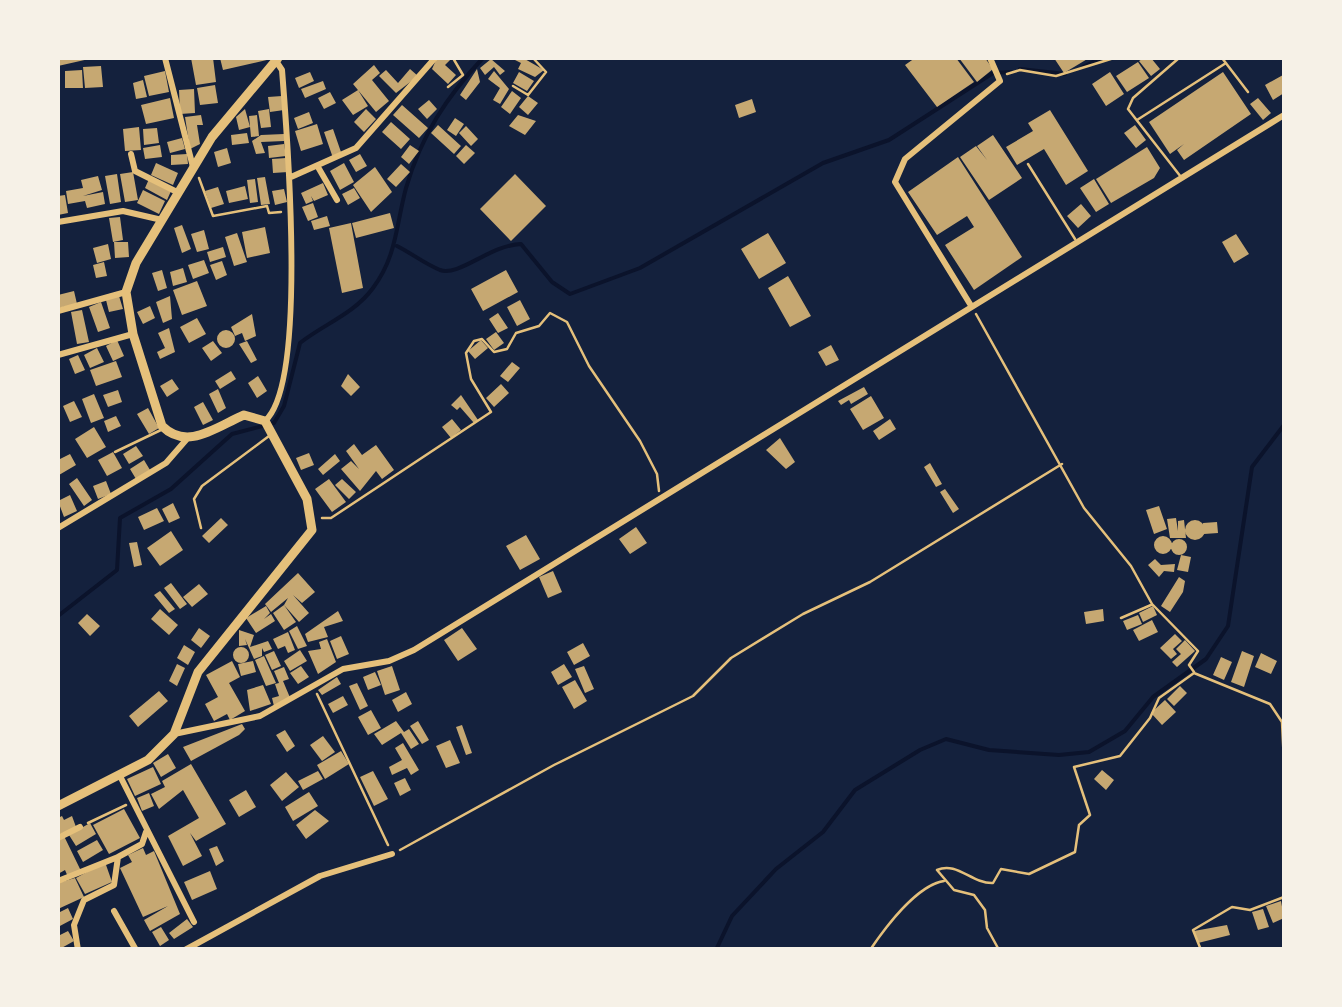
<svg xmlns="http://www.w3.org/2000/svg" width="1342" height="1007" font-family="Manrope,sans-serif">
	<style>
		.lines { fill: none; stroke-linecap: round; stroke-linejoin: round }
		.stream { stroke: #0b132b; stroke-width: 4 }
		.building { fill: #c6a872 }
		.path { stroke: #e5c07b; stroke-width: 2.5 }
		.service { stroke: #e5c07b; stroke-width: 2.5 }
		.minor { stroke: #e5c07b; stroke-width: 6 }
		.primary { stroke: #e5c07b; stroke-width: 9 }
	</style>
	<rect width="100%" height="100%" fill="#14213d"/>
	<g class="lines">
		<path class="stream" d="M1083,67l18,-9
			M1020,69l45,5
			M397,246c14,7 28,18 43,24 19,7 50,-25 81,-26l31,38 18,12 70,-26 183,-105 66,-23 104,-67 18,-1
			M58,616l59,-46 3,-52 51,-29 61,-55 42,-11 10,-17 16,-63c24,-19 54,-29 73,-55 24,-32 23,-63 33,-100 15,-52 41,-92 77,-130
			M716,950l16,-34 44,-47 47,-37 32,-42 65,-40 26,-11 43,11 70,5 30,-3 36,-21 28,-34 53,-38 22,-33 24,-159 32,-42"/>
	</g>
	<path class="building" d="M58,58h31v1l-31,7z
		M191,58h22l3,24 -20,3z
		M220,58h51v1l-48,11z
		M437,58h15l-7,7 11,10 -8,9 -16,-15z
		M511,58h12l21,12 -9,7 -17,-8 3,-6z
		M915,58h41l18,24 -37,25 -32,-42z
		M959,58h26l8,11 -16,13z
		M1054,58h35l-25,15z
		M1144,58h7l9,11 -9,7 -12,-15z
		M491,59l14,12 -5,4 -6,-8 -9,8 -5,-7z
		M1138,62l11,16 -22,14 -11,-16z
		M374,65l6,8 -8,7 17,21 -13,11 -23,-28z
		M101,66l2,21 -18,1 -2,-21z
		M410,69l8,7 -22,17 -17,-17 7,-6 12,13z
		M477,69l3,13 -14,18 -6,-5z
		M82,70l1,18h-18v-17z
		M165,71l4,21 -20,4 -5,-20z
		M494,71l15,18 -9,15 -7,-4 7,-12 -12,-9z
		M310,72l4,9 -15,7 -4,-10z
		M519,72l15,9 -7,10 -14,-8z
		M1110,72l14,22 -18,12 -14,-22z
		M1223,72l28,42 -67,46 -7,-10 7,-6 -14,10 -21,-32z
		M1283,75l1,18 -11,7 -8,-15z
		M143,80l4,17 -11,2 -3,-16z
		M323,81l3,8 -21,9 -4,-9z
		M215,85l3,18 -18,2 -3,-17z
		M194,89l1,24 -15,1 -1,-24z
		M358,90l10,16 -15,9 -11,-15z
		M512,91l9,7 -11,16 -9,-7z
		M330,92l6,11 -12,6 -6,-11z
		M282,96l2,14 -14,2 -2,-15z
		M528,96l10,7 -10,12 -9,-8z
		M170,98l4,20 -28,6 -5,-19z
		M1258,98l13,15 -8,7 -13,-16z
		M752,99l4,13 -17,6 -4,-13z
		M429,100l8,9 -10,10 -9,-10z
		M402,105l26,23 -9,10 -26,-23z
		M245,109l5,18 -11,3 -3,-13z
		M269,109l2,18 -10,1 -3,-17z
		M366,109l10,10 -12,13 -10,-10z
		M1050,110l38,61 -22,14 -22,-36 -27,16 -11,-18 27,-16 -5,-8z
		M309,112l4,11 -15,6 -4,-11z
		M201,115l2,10h-6l3,19 -10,5 -5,-32z
		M257,115l2,21 -8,1 -2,-21z
		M518,115l18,6 -11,14 -16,-9z
		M455,118l9,6 -8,12 -9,-6z
		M391,122l19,17 -9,10 -19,-17z
		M317,124l6,20 -22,7 -6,-20z
		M438,125l23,21 -7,8 -23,-21z
		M1135,125l11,15 -10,8 -12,-15z
		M466,126l12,13 -7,7 -12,-13z
		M139,127l2,23 -16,1 -2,-22z
		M157,128l2,15 -15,2 -1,-16z
		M333,129l9,26 -9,3 -9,-26z
		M247,133l2,10 -17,2 -1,-10z
		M284,134v7l-23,1 4,11 -9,1 -4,-13 9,-6z
		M993,135l29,43 -33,22 -29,-43 16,-11 11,14 -10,-14z
		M182,138l3,11 -15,4 -3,-11z
		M284,144l2,12 -17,2 -1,-12z
		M160,145l2,12 -17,2 -2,-11z
		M410,145l9,6 -10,13 -8,-7z
		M466,145l9,8 -11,11 -8,-8z
		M1147,147l13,21 -6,10 -43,25 -15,-24z
		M227,148l4,15 -13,4 -4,-15z
		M187,154l1,10 -17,1v-10z
		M360,154l7,12 -11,6 -7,-12z
		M958,157l64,100 -48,33 -29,-45 29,-18 -7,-11 -30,19 -29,-43z
		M286,158l2,14 -15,1 -1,-14z
		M156,163l22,10 -5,12 -22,-10z
		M344,163l10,19 -14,8 -10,-19z
		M401,164l9,8 -14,15 -9,-8z
		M375,167l17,25 -21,20 -18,-27z
		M133,172l5,28 -13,2 -5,-28z
		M117,174l4,28 -11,2 -5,-28z
		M515,174l31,32 -35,35 -31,-32z
		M98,176l4,14 -19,6 20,-4 2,12 -18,4 -2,-7 -17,3 -2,-13 17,-3 -2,-8z
		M265,177l5,27 -9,1 -4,-27z
		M149,179l22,12 -4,9 -22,-12z
		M255,179l3,23 -8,1 -3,-23z
		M1094,179l15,25 -13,8 -16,-24z
		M323,183l5,12 -14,6 -3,-5 2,5 -7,3 -5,-11z
		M245,186l3,13 -19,4 -3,-12z
		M218,187l6,17 -13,4 -6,-17z
		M354,188l6,10 -12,7 -6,-11z
		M284,189l3,13 -12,3 -3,-14z
		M143,190l22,11 -6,13 -22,-11z
		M65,195l3,18 -10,2v-19z
		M313,203l5,14 -10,4 -6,-14z
		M1081,204l10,12 -13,12 -11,-12z
		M390,213l4,15 -38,10 -4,-15z
		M327,216l3,10 -16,4 -3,-9z
		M120,217l3,23 -10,2 -4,-24z
		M351,223l12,65 -21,5 -13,-65z
		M182,225l9,24 -9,4 -8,-25z
		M265,227l5,26 -23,5 -5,-26z
		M204,230l5,19 -12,3 -6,-18z
		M237,233l10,29 -13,4 -9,-29z
		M768,233l18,30 -27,16 -18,-30z
		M1236,234l13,20 -15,9 -12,-21z
		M114,242h14l1,15 -14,1z
		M108,244l3,15 -14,4 -4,-15z
		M223,247l3,10 -16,5 -3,-10z
		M204,260l5,13 -16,6 -5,-14z
		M222,261l5,14 -11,5 -6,-15z
		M104,262l3,14 -11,2 -3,-13z
		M183,268l4,14 -14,4 -3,-14z
		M162,270l5,18 -9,3 -6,-18z
		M506,270l12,22 -35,19 -12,-22z
		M788,276l23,40 -21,11 -22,-39z
		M197,281l10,25 -25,9 -9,-25z
		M74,291l3,13 -19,4v-13z
		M119,296l4,13 -14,3 -3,-12z
		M170,296l2,23 -9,4 -7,-21z
		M520,300l10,19 -13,7 -10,-19z
		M101,302l9,26 -12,4 -9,-25z
		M150,306l5,12 -12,6 -6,-12z
		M82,310l7,32 -12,2 -6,-32z
		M498,313l10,15 -10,5 -9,-14z
		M252,314l4,22 -11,5 -3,-8 -7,3 -4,-9z
		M197,318l9,16 -17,9 -9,-16z
		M169,328l6,24 -15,7 -3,-7 8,-4 -7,-15z
		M217 339a9 9 0 1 1 18 0a9 9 0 1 1-18 0Z
		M496,332l8,11 -10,7 -8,-11z
		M117,340l7,16 -11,5 -7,-15z
		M481,340l7,8 -13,11 -7,-8z
		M213,341l9,12 -11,8 -9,-13z
		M247,341l10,19 -6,3 -12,-19z
		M831,345l8,15 -13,6 -8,-14z
		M97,348l7,14 -14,6 -6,-13z
		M78,355l7,15 -10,4 -6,-15z
		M116,361l6,16 -26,9 -6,-16z
		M512,362l8,6 -12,14 -8,-6z
		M231,371l5,8 -16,10 -5,-8z
		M348,374l12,13 -9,9 -10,-10z
		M258,376l9,15 -10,7 -9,-15z
		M172,379l7,10 -12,8 -7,-11z
		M501,384l8,9 -15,14 -8,-9z
		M864,387l4,7 -17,10 -2,-4 -8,5 -3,-4z
		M218,389l8,19 -8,5 -9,-19z
		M118,390l4,12 -14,5 -5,-12z
		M94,394l10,24 -13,5 -9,-24z
		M461,395l17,25 -4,3 -14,-16 -3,3 -6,-5z
		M871,396l13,22 -21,12 -13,-21z
		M74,401l8,16 -12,5 -7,-16z
		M203,402l10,18 -10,5 -9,-18z
		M148,408l11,20 -10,6 -12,-20z
		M116,416l5,10 -13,6 -4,-11z
		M452,419l9,11 -10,8 -9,-11z
		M890,419l6,10 -17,11 -6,-9z
		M94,427l12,20 -19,11 -12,-19z
		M780,438l15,24 -9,7 -20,-19z
		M354,444l8,11 14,-10 18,25 -12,9 -6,-8 -16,20 -19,-22 10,-8 8,8 -13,-18z
		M136,446l7,10 -14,8 -6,-10z
		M113,452l9,16 -15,8 -9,-16z
		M309,453l5,12 -13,5 -5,-12z
		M70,454l6,11 -17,10 -1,-15z
		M335,454l5,7 -17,14 -5,-6z
		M144,460l6,10 -14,9 -6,-10z
		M930,463l12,21 -6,3 -12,-20z
		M77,478l15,22 -8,6 -15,-22z
		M329,479l17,23 -14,10 -17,-23z
		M342,479l14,13 -7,7 -14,-14z
		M106,481l5,13 -13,5 -5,-13z
		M945,489l14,20 -6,4 -13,-21z
		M70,495l7,16 -13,6 -6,-16z
		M173,503l7,15 -11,5 -7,-14z
		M1159,506l8,23 -13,5 -8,-24z
		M157,508l7,13 -20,9 -6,-13z
		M221,518l7,7 -19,18 -7,-7z
		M1176,518l2,13v-10l6,-1 2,18h-16l-3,-19z
		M1185 530a10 10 0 1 1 20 0a10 10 0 1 1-20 0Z
		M1217,522l1,11 -14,1 -1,-11z
		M636,527l11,16 -17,11 -11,-15z
		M171,531l12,19 -23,16 -13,-18z
		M526,535l14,24 -20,11 -14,-24z
		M1154 545a9 9 0 1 1 18 0a9 9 0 1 1-18 0Z
		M1171 547a8 8 0 1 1 16 0a8 8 0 1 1-16 0Z
		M137,542l5,23 -8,2 -5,-24z
		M1181,555l10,2 -3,15 -11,-2z
		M1155,559l6,6 14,-1 -1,8 -10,-1 -5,6 -11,-12z
		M553,571l9,21 -14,6 -9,-21z
		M298,573l17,19 -13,11 -9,-8 16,18 -10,9 -15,-17 4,-7 -17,14 -6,-8z
		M1179,577l6,4 -2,11 -13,20 -9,-6z
		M171,583l16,21 -7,5 -16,-21z
		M199,584l9,10 -16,13 -9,-10z
		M160,591l15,18 -6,4 -15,-18z
		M284,605l12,17 -12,8 -11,-17z
		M266,606l4,7 -6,6 7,-5 4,7 -19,12 -10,-15z
		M1153,606l4,9 -14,7 -4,-9z
		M160,609l18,16 -9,10 -18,-16z
		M1103,609l1,12 -18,3 -2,-12z
		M338,611l5,10 -19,6 4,10 -20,5 -3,-8z
		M87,614l13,12 -10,10 -12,-13z
		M1138,615l4,9 -15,6 -4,-9z
		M1152,620l6,12 -19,9 -6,-11z
		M297,626l10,20 -9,3 -9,-18z
		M199,628l11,8 -9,12 -10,-8z
		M462,628l15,21 -19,12 -14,-21z
		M239,630l15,5 -4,12 18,-6 4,8 -8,3 -2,-4v8l-8,3 -9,-20 2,6 -8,1z
		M288,632l7,18 -7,3 -3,-7 -7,3 -5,-10z
		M1175,634l7,7 -9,8 4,5 -6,5 -11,-11z
		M341,636l8,18 -12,5 -7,-18z
		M327,639l9,23 -18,12 -10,-23 13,-2 -2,-7z
		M1185,640l10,11 -18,16 -5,-5 9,-8 -5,-5z
		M583,643l7,13 -16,9 -7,-13z
		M184,645l11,7 -7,13 -11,-7z
		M233 655a8 8 0 1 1 16 0a8 8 0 1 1-16 0Z
		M300,650l7,11 -17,10 -6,-10z
		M274,651l7,15 -9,4 -7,-15z
		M1242,651l12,5 -10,31 -13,-5z
		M1261,653l16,8 -6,13 -16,-7z
		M264,656l12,27 -10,3 -11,-26z
		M1221,657l11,5 -8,18 -11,-5z
		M232,661l8,16 -11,6 16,28 -15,9 -3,-6 -13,7 -9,-17 13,-7 -12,-22z
		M253,661l3,11 -15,4 -3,-12z
		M177,664l8,4 -8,18 -8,-5z
		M564,664l8,13 -14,8 -7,-13z
		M301,666l8,11 -11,7 -8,-11z
		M392,666l8,24 -15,5 -8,-24z
		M584,666l10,23 -9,4 -10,-24z
		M284,667l5,12 -6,2 8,19 -17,6 -2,-8 7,-2 -4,-12 4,-1 -5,-12z
		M375,672l6,13 -13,5 -5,-13z
		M337,677l4,7 -19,11 -4,-5z
		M575,680l12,21 -13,8 -12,-22z
		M357,683l11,23 -8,4 -11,-24z
		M263,685l8,19 -21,7 -3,-21z
		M1180,686l7,7 -13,13 -7,-7z
		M159,691l9,10 -30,26 -9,-11z
		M406,692l6,12 -14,8 -6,-12z
		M343,696l5,9 -15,8 -5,-9z
		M1165,700l11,12 -14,13 -11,-12z
		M371,710l10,18 -13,7 -10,-18z
		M396,721l8,11 5,-3 10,15 -8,5 -10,-16 -19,12 -8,-11z
		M418,721l11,19 -7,4 -12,-18z
		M242,724l3,5 -6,6 -48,26 -8,-14z
		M462,725l10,28 -6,2 -10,-28z
		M285,730l10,16 -8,6 -11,-17z
		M323,736l12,16 -13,9 -12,-16z
		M450,740l10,23 -14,5 -10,-22z
		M403,743l16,27 -8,5 -4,-7 -15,7 -3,-8 13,-7 -7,-12z
		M341,751l8,13 -24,15 -8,-14z
		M168,754l8,14 -15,9 -8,-14z
		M191,764l35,60 -30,17 -6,-8 12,23 -19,10 -15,-30 31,-18 -16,-28 -24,19 -8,-15 14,-7 -3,-6z
		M153,767l8,17 -26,12 -8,-17z
		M1102,770l12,10 -8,10 -12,-11z
		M318,771l5,8 -20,11 -5,-9z
		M373,771l15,28 -14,7 -14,-29z
		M286,772l13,15 -17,14 -12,-16z
		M405,778l6,12 -11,6 -6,-13z
		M246,790l10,17 -17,10 -10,-17z
		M309,792l9,14 -25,15 -8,-14z
		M149,793l5,13 -12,5 -5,-13z
		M124,809l16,29 -31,16 -16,-29z
		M315,810l14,11 -23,18 -10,-14z
		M62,816l2,4 8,-4 4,11 -18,8v-17z
		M90,823l6,11 -20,12 -7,-11z
		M64,836l17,35 -13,6 -3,-7 -7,4v-35z
		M97,840l6,10 -20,12 -6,-11z
		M217,846l7,15 -8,5 -7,-17z
		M143,848l3,7 8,-4 26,63 -30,17 -6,-11 24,-14 -25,11 -23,-49 12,-6 -4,-7z
		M105,862l7,20 -27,12 -9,-16z
		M210,871l7,18 -25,11 -8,-18z
		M75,878l9,19 -26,12v-26z
		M1281,901l3,17 -11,5 -7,-17z
		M68,908l5,11 -15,8v-14z
		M1263,909l6,18 -11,3 -6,-18z
		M187,919l6,8 -19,12 -5,-6z
		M1227,925l3,10 -32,8 -4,-12z
		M161,927l8,13 -9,6 -8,-14z
		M68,931l6,10 -16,9v-14z"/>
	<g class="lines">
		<path class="path" d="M1007,74l13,-4 36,6 58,-18
			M513,86l15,9 18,-23 -13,-14
			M448,87l15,-12 -10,-17
			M199,178l14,38 54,-10 2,7 12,-1
			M976,314l108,194 47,58 21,38 46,47 -9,14 5,7
			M322,518h9l160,-106 -20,-33 -5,-26 8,-12 8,-2 12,13 13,-3 9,-16 23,-7 11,-13 17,9 22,44 51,75 17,33 2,17
			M1121,618l30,-13
			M317,694l71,151
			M1284,822v18
			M88,823l38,-18
			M400,850l154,-85 139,-69 38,-38 72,-44 67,-32 192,-118
			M870,950c15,-22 47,-65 74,-69
			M999,950l-12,-22 -2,-18 -11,-15 -20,-5 -17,-20c20,-9 35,14 56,13l8,-14 28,5 46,-22 4,-27 11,-10 -16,-48 46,-11 30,-38 9,-20 35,-25 76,31 12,18 2,41
			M1201,950l-8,-20 39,-23 18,3 34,-13"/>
		<path class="service" d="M1179,58l-46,40 -5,11 53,68
			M1222,58l26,34
			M1137,120l89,-57
			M1028,164l47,75
			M115,452l48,-23
			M201,528l-7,-29 8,-13 67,-50"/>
		<path class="minor" d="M165,58l28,109
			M131,154l4,17 44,22
			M318,167l19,33
			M291,177l65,-29 79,-90
			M58,222l65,-11 39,9
			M970,304l-75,-122 10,-23 95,-78 -10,-23
			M58,311l68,-19
			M58,355l75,-21
			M265,421c43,-38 22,-288 17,-351l-6,-9
			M58,528l108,-65 20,-23
			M174,734l86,-18 83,-47 46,-8 25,-11 870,-535
			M120,776l74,146
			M58,838l22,-11
			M58,881l60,-24
			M114,911l22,39
			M78,950l-4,-25 10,-25 30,-15 4,-28 24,-13 4,-12
			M185,950l135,-74 72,-22"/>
		<path class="primary" d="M58,806l90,-46 26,-26 24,-62 114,-142 -5,-31 -42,-78 -21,-6c-28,12 -57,36 -82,11l-29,-92 -7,-42 10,-29 76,-126 66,-79"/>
	</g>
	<rect width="1342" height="1007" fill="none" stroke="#f6f1e7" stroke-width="120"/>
</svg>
